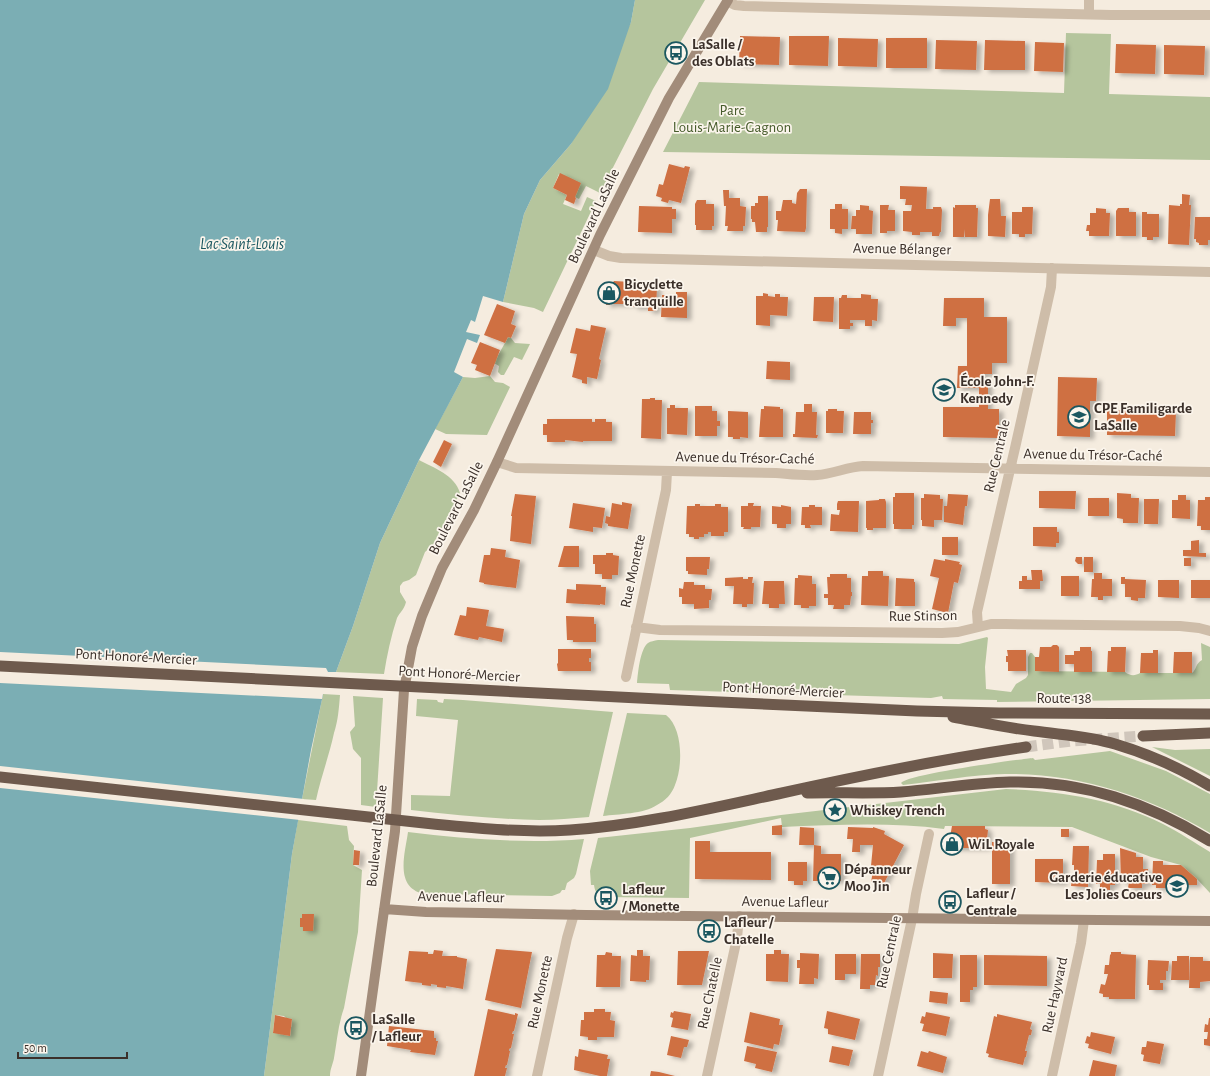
<svg xmlns="http://www.w3.org/2000/svg" width="1210" height="1076" font-family="'Alegreya Sans',sans-serif">
	<style>
		.green { fill: #b5c59d; fill-rule: evenodd }
		.water { fill: #7baeb4 }
		.pier { fill: #f5ecdf }
		.building { fill: #cf6f43; filter: url(#shadow) }
		.lines { fill: none; stroke-linecap: round; stroke-linejoin: round }
		.trunk-tunnel { stroke: #d0c6bb; stroke-width: 11; stroke-dasharray: 11 5.5; stroke-linecap: butt }
		.minor { stroke: #cebda9; stroke-width: 10 }
		.tertiary { stroke: #cebda9; stroke-width: 10 }
		.secondary { stroke: #a28c7a; stroke-width: 10 }
		.trunk { stroke: #6e5a4d; stroke-width: 11 }
		.labels { text-anchor: middle; dominant-baseline: central; stroke-width: 3.5; stroke-linejoin: round; paint-order: stroke }
		.poi-label { font-size: 15px; font-weight: bold; fill: #3b302a; stroke: #fbf5ec; text-anchor: start }
		.park-label { font-size: 15px; fill: #465b2b; stroke: #fbf5ec }
		.street-label { font-size: 15px; fill: #3b302a; stroke: #fbf5ec }
		.water-label { font-size: 16px; font-style: italic; fill: #1b5760; stroke: #fbf5ec }
	</style>
	<defs>
		<filter id="shadow"><feDropShadow dx="4.5" dy="2.5" stdDeviation="2" flood-color="#0004"/></filter>
	</defs>
	<rect width="100%" height="100%" fill="#f5ecdf"/>
	<path class="green" d="M635,0h70l-52,89 -53,104 -14,-7 -7,13 -4,-2 -16,-23 -6,14 14,7 -4,9 18,7 6,-14 9,4 -53,111 -9,-4 -31,-6 21,-88 16,-34 31,-36 60,-122z
		M1066,33l45,1 -2,60 101,3v63l-547,-8 36,-70 365,11z
		M508,337l3,1 4,5 15,1 -8,16 -8,-3 -10,18h-3l-3,-3 1,-6 -5,-3c4,-9 10,-17 14,-26z
		M490,376l5,6 8,1 7,4 -23,48 -41,-1 -11,-5 28,-52 12,1z
		M419,460c15,8 36,15 41,33l-27,52 -8,7 -9,23 -7,5 -6,2 -3,4v6l6,10c-2,8 -6,10 -9,16 -6,18 -10,37 -13,56l-48,-2 17,-46 27,-83z
		M987,637l1,1 -3,29 1,22 25,3 5,-8 10,-6 2,-3v-18l2,-4h2l3,4v14l90,1c5,4 10,4 15,1h52c5,-4 3,-9 10,-13l-1,-17 9,4v52l-213,3v-2l-54,-1 -1,-3 -11,2 -261,-8 -1,-6 -32,-1c1,-10 3,-34 11,-40 3,-2 6,-2 10,-3l301,4z
		M323,694l17,1c-1,13 -2,26 -6,38 -5,23 -13,44 -18,67l-14,-1z
		M353,696l30,2 -7,109 -15,-2v-47l-8,-9 -3,-17 5,-6z
		M417,699l20,1 1,2 5,1 1,-4 19,1 150,12 -24,105c-17,1 -33,3 -50,3 -43,-1 -86,-5 -128,-10v-15l39,1 8,-76 -42,-4z
		M627,713l39,2c17,13 17,51 9,70 -3,9 -10,16 -18,20 -13,9 -39,9 -54,11z
		M1152,747l23,3 35,-1v27z
		M1110,751l56,20 44,23v39c-62,-37 -132,-60 -205,-59 -34,1 -68,7 -102,11l-2,-2c7,-9 114,-23 132,-25l2,2z
		M1006,789c54,2 108,10 157,35 16,8 32,19 47,28v41l-13,-14 -16,-14 -30,-8 -79,-30 -127,-1 -1,3c-53,-7 -108,-4 -162,-2l-1,-9 -91,20 -1,60 -86,-1c-6,-2 -8,-5 -9,-12h-3l-1,-14 8,-33 92,-10 91,-13z
		M298,820l49,6 2,14 5,6 -1,19 9,5 -4,62 -14,76c-6,17 -7,33 -10,50 -1,6 -4,11 -4,18h-66l28,-222zM302,914h11v17h-10v-4h-3v-9h2zM275,1015l9,1 2,2 6,1 -2,17 -17,-4z
		M408,832c59,7 117,12 176,7l-8,35 -2,4 -7,5 -2,7h-3l-2,3 -8,3 -128,-2c-30,-7 -19,-40 -16,-62z"/>
	<path class="water" d="M0,0h635l-4,22 -23,67 -37,55 -31,36 -16,34 -21,88 -20,-6 -8,26 -4,-2 -5,12 14,3 -3,8 -10,-4 -13,33 9,5 -44,83 -39,83 -27,83 -17,46h-8l-17,78 -19,104 -28,222h-264z"/>
	<path class="pier" d="M0,652l326,16 2,4h10l-2,2h-6l-5,20h-2l-1,5 -322,-16z
		M0,766l304,33 -4,21 -300,-32z"/>
	<path class="building" d="M740,36l40,1 -1,28 -40,-1z
		M789,36h40l-1,30 -39,-1z
		M838,38l40,1 -1,28 -39,-1z
		M886,38h41v30h-41z
		M936,40l41,1 -1,29 -41,-1z
		M985,40l40,1v29h-41z
		M1035,42l29,1 -1,29 -29,-1z
		M1116,44l40,1 -1,29 -40,-1z
		M1164,45l41,1 -1,29 -40,-1z
		M669,164l15,4 1,-2 5,1 -9,36 -12,-3 -1,3 -7,-2 1,-3 -6,-2 3,-12 4,1z
		M560,173l21,10 -6,14 1,1 -2,6 -9,-4 2,-5 -14,-7z
		M900,186l27,1 -1,22h7v-2h8l1,3 -1,22h-1l-1,4h-7v-4h-12v3h-8v-3l-9,-1v-20h8l1,-6h-7l1,-6h-6z
		M800,189h7l-1,39 -1,4 -28,-1 1,-11h-2v-9h5l2,-11h9v3l4,1 1,-11z
		M723,190h6v8h11v8l6,1 -1,19h-2v5h-16l1,-5h-3l1,-20h-2z
		M1182,194l8,1 -1,10h2l-2,40 -21,-1 1,-39 11,1v-2h2z
		M758,196h10v31h-1v5h-11l-1,-10h-3v-3h-1v-13h4v-3h3z
		M990,199h10l1,17h5l-1,21 -17,-1v-21z
		M697,200h9v4h8v22h-2v4h-16v-5h-1v-21z
		M835,204h7v5h6v20h-6v5l-7,-1v-4h-5v-20h5z
		M860,205l9,1v4l4,1 -1,23h-16v-5h-5l1,-13h4v-6h4z
		M880,205h9l-1,5h7v21h-8v2h-7z
		M955,205h21v3h2l-1,29h-12l-1,-8v8h-11v-30l2,1z
		M639,206l33,1v2h4v10h-4v14l-34,-1z
		M1022,207h11l-1,27h-7v3h-6v-3h-7v-22h10z
		M1096,208l10,1v4h4l-1,23h-20v-5h-3l1,-6h3v-12h6z
		M1118,208h11v4h7v24h-20v-25z
		M1142,212h5v2h12v23h-6v3h-6v-3h-5z
		M1195,217h15v23h-2v5h-9v-2l-3,-1v-3h-2z
		M614,281l34,2v3h9l-1,25h-8v-4h-15l1,-3h-24v1h-4l1,-20h4z
		M676,292h11v26l-26,-1 1,-22h14z
		M763,293l5,1v2l7,1v-3h5v3h8l-1,19 -17,-1v11l-14,-1v-29h7z
		M861,294l10,1v4h7l-1,22 -5,-1v6h-7v-6h-15v3h3v3h-3v3h-11v-31h2l1,-3h5v3h14z
		M814,297h20l-1,25 -20,-1z
		M944,298h40v19h23v46h-15v11h-9v9h5v26h11v29l-56,-1v-30h36v-19h-22l1,-22h9v-48h-11v8h-13z
		M497,304l18,7 -4,13 5,2 -5,12 -3,-1 -3,6 -21,-8z
		M591,325l15,3 -7,31 2,1 -4,19 -10,-2v7l-5,-1v-3l-10,-3 5,-23 -7,-1 6,-25 14,3z
		M480,342l20,8 -10,26 -15,-6 2,-5 -6,-2z
		M767,361l23,1v18l-24,-1z
		M1058,377l39,1 -1,23h-6v36l-33,-1z
		M650,398h5v2h7l-1,39 -20,-1 1,-39h8z
		M804,404h8v8h5l-1,23h2l-1,3 -24,-1v-3h2l1,-22h8z
		M670,405h5v3h13l-1,27 -20,-1v-26h3z
		M695,406h17v5h5v10h3v5h-3v10h-22z
		M764,406l16,1v2h3v28h-24l2,-28h3z
		M828,409h9v2h7l-1,22h-17v-22h2z
		M1107,410l69,1 -1,25 -68,-1z
		M728,411l20,1v26l-8,-1v2h-7v-2h-5z
		M854,412h17v8h2v3h-2v11h-18z
		M547,419h45v3h3v-3h11v3h6v19h-29v1l-18,-2v2h-18v-7h-4v-11h4z
		M444,440l8,4 -11,23 -8,-5z
		M1039,491h37l-1,18 -36,-1z
		M895,493h19v32h-2v4h-18v-5h-1v-27h2z
		M1117,493l14,1v4h8l-1,25h-15v-4l-6,-1z
		M515,494l21,2 -5,48 -21,-3 2,-25h-1z
		M924,494l16,1v4h3l-1,21h-8v7l-12,-1v-6h-1v-22h3z
		M948,494l20,1 -1,11h-2l-2,19 -19,-3v-16h3z
		M1178,495h8v5h4v19l-18,-1v-18h6z
		M1205,497h5v33h-9v-4h-4l1,-26h7z
		M1088,498h21v18h-21z
		M879,499h6l1,3v26h-13v2h-6v-2h-1v-27l13,-1z
		M1144,499h15l-1,25h-14z
		M838,501h21l-1,31 -28,-1 1,-17 8,1 1,-5h-3v-6z
		M622,502l10,2 -4,25 -20,-3v-2l-3,-1 1,-7 4,1 2,-14 10,2z
		M573,503l32,5 -3,20 -9,-1v5l-24,-4z
		M748,503h6l-1,3h8l-1,21h-9v2h-8l1,-2h-3v-21h7z
		M695,504h5v2h15v-2h6v3h7v25h-4v4h-13v-4h-3v2h-4v3h-5v2h-5v-2h-5v-3h-3l1,-28h8z
		M781,505l10,2v17h-5v4h-9v-4h-5v-18l9,1z
		M809,505h6v2h7v18h-12l1,3h-6v-3h-4l1,-18h7z
		M1033,527h24v5h2v11h-3v4l-23,-1z
		M942,537h16v18h-16z
		M1199,540v13h7v4l-23,-1v-6h8v-9z
		M564,546h15v21h-21z
		M491,548l15,2 -1,7 15,3 -4,28 -32,-4v-1l-5,-1 5,-27h6z
		M606,553h7v2l6,1 -1,19h-6v4h-10v-5h-7v-10h-2v-9h13z
		M686,557h24l-1,12h-2v6l-19,-1v-3h-2z
		M1076,557h6v7h-4l-3,-3z
		M1084,557h9v15h-9z
		M1184,558h7v8h-7z
		M934,559l11,2v-2l15,3 -1,2 3,1 -4,18 -4,-1 -6,31 -16,-4 7,-31 -9,-2z
		M1031,570h11l1,11h-3v8h-21v-8h3v-5h5v4h5z
		M868,571h15v5h6l-1,30 -27,-1 1,-29h6z
		M1094,573h8v6h10v17h-9v4h-5v-3h-7l1,-18h2z
		M830,574h17v4h4v14h1v4h-1l-1,9h-6v4h-11l1,-4h-6v-7h-4v-4h4l-1,-17h3z
		M798,575l14,1v8h4v22h-7v2h-8v-3h-7l1,-27h3z
		M1061,576h18v20h-18z
		M743,577v2h5v-2h5l-1,6h2l-1,21h-6v3h-5v-3h-9l1,-18h-9v-8z
		M1121,577h4v2l21,1 -1,18h-7v3l-7,-1v-3h-6v-13h-4z
		M896,578l18,1v3h1v24h-20z
		M1158,580h21v18l-21,-1z
		M1191,580h19v18h-19z
		M764,581h20l1,23h-6v4h-10v-4h-7z
		M684,582h10v3h11v4h7l-1,11h-2v8l-15,1v-5h-12v-7h-3v-9l4,1z
		M576,584l25,1v2h5l-1,18 -5,-1v1l-34,-2 1,-14 9,1z
		M467,607l22,3 -3,16 18,3 -2,13 -23,-5 -1,3 -24,-5 6,-20 6,1z
		M566,616l28,1v7h2v18h-23v-2h-6z
		M1053,645h4l2,2v25l-24,-1v-14h4l1,-10h11z
		M1080,647h11v4h1v21h-18v-8h-9v-9h9v-4h6z
		M1111,647h15l-1,25h-18l1,-21h3z
		M558,649h33v9h-2v4h2v9h-33l-1,-7 1,-1z
		M1007,650h19v21h-18v-9h-2v-6h2z
		M1153,650h5v23h-18l1,-20h12z
		M1174,652h18v21h-19z
		M782,825v10h-10v-9z
		M952,826h33v3l3,1 -2,18h-38z
		M800,827l14,1v17h-15z
		M848,827l25,1v-1l12,4 -1,3 20,11 -21,40 -5,-3h-7l3,-16h-3l2,-21h-13v7h-8l1,-13h-6z
		M1061,829h8v8h-8z
		M695,841h15v11h61v28l-76,-1z
		M992,842h18v42h-18z
		M814,845l7,1v8h20v27h-28z
		M1073,846h16l-1,41 -17,-1 1,-7h2v-14h-2z
		M1120,848l16,5v4h7v12h5v15h-6v4h-14l1,-6h-8z
		M354,850l6,1 -1,14h-6z
		M1103,854h12v31h-5v5l-10,-1v-5h-4l1,-24h6z
		M1035,859h28v24l-28,-1z
		M1153,861h10v4h18l16,14v6h-16v3h-25v-3h-4z
		M788,862h19v19h-4v4h-9v-4h-6z
		M302,914h12l-1,17h-10v-4h-3v-9h2z
		M496,949l36,3 -11,56 -36,-8z
		M434,950l9,1 -1,5h15v1l10,2 -4,30 -17,-3v2l-9,-1v-2l-6,-1v2l-9,-1v-2l-17,-2 4,-30 19,1v2h5z
		M637,950h6v6h7l-1,24h-3v2l-16,-1 1,-26 6,1z
		M774,950h7v4h8l-1,28 -22,-1v-27h8z
		M678,951h31l-7,34h-25z
		M606,952l6,1v3h9l-1,31h-24l1,-32h8z
		M1111,952h10v2l15,1 -1,44h-26v-2h-6v-3l-4,-1 2,-9 4,1 3,-11h-4l1,-9h4l1,-10 1,-1z
		M800,953l19,1 -1,25 -4,-1v6h-15l1,-16h-3v-8h3z
		M933,953l20,1 -1,24h-19z
		M835,954h21v20h-11v6h-10z
		M861,954h19v13h-2v9l-2,-1 -1,10h-5v4h-10z
		M960,955h17v32h-4v3h-3v12h-10z
		M984,955l63,1v30l-63,-1z
		M1177,956h12v24h-18l1,-19h5z
		M1190,957h13v4h7v20l-10,1v6h-11z
		M1148,960l21,1 -1,10h-2v9h-6v3h3v7h-14v-5h-2z
		M930,991l18,2 -1,11 -18,-2z
		M488,1009l27,6v-2l3,1 -4,17h-1l-1,3h2l-3,14 -2,1v2h1l-3,14h-1l-1,3h2l-2,8h-31z
		M594,1009h11v3h6l-1,8 5,1 -1,16h-17v3h-9v-3l-8,-1 1,-16h3v-8h10z
		M674,1011l17,3 -3,16 -17,-3 2,-9 -3,-1 1,-5 2,1z
		M827,1011l33,8 -5,21 -27,-6v-5l-4,-1z
		M750,1012l30,7 -1,6h4l-4,20 -5,-1 -1,5 -29,-7z
		M926,1012l24,5 -4,19 -24,-5 2,-7 -4,-1 2,-7 3,1z
		M997,1014l35,8 -2,7 2,1 -1,5h-2l-4,16h2l-1,6h-1l-2,8 -35,-8 1,-3 -3,-1 8,-37 3,1z
		M275,1015l17,4 -2,17 -17,-3z
		M1209,1018h1v28l-6,-1v-6h3l1,-7h-4l1,-8 3,1z
		M389,1026l45,5v7h2v3h2l-3,14 -25,-3 1,-2 -24,-4z
		M1091,1032l24,5 -4,17 -23,-6 1,-4 -4,-1 2,-7 3,1z
		M671,1036l18,4 -2,7h-3l-3,11 -14,-3z
		M1147,1041l17,3 -4,20 -17,-3 1,-6 -3,-1 1,-7h4z
		M747,1046l30,6 -5,20 -17,-4 1,-4 -12,-3z
		M832,1046l21,4 -4,16 -20,-4z
		M579,1049l29,6 -1,4h3l-3,17h-7l-26,-6 1,-14 3,1z
		M921,1051l7,2 1,-2 18,6 -4,16 -26,-7z
		M1093,1060l24,5 -2,11h-26z
		M651,1071l8,1 16,4h-25z"/>
	<g class="lines">
		<path class="trunk-tunnel" d="M1026,747l45,-6 72,-5"/>
		<path class="minor" d="M727,1l8,4 9,1 367,9h99
			M1089,14v-14
			M594,250l15,6 12,2 589,14
			M497,462l19,6 260,5c13,1 28,3 41,2 16,-1 30,-8 46,-9l347,6
			M636,627l24,3 282,3 16,-1 33,-8h14l175,2 19,2 11,3
			M978,627l-1,-15 38,-164 36,-161 1,-19
			M626,677l40,-187 1,-18
			M912,919l4,-25 13,-60
			M537,1076l30,-138 7,-24
			M707,1076l30,-138 2,-22
			M1052,1076l29,-133 3,-23"/>
		<path class="tertiary" d="M878,1076l34,-157"/>
		<path class="secondary" d="M384,909l42,3 160,3 624,6
			M361,1076l34,-245 9,-141 8,-43 10,-31 20,-48 32,-58 23,-48 103,-227 69,-137 59,-98"/>
		<path class="trunk" d="M0,666l699,35 218,10 82,2 211,1
			M953,717c27,5 54,11 81,14 28,4 55,5 81,13 34,10 65,24 95,42
			M1143,736l67,-3
			M0,777l424,46c48,5 98,10 146,7 72,-5 142,-22 212,-37 81,-18 162,-34 244,-46
			M807,793c31,-1 63,1 94,-1 36,-3 72,-9 109,-10 71,-2 140,22 200,59"/>
	</g>
	<defs>
		<g id="bus-ring" transform="scale(1.15)"><circle r="9.5" fill="#fbf5ec" stroke="#1b5760" stroke-width="1.5"/><path d="M-5-6H5V4H4V6H2V4H-2V6H-4V4H-5ZM-3.5-4V0h7V-4ZM-3.5 1.2v1.5H-2V1.2ZM2 1.2v1.5H3.5V1.2Z" fill="#1b5760"/></g>
		<g id="shop-ring" transform="scale(1.15)"><circle r="9.5" fill="#fbf5ec" stroke="#1b5760" stroke-width="1.5"/><path d="M-5-2.5h2.3a2.7 3.5 0 0 1 5.4 0H5L5.5 6h-11ZM-1.5-2.5h3a1.5 2.3 0 0 0-3 0Z" fill="#1b5760"/></g>
		<g id="school-ring" transform="scale(1.15)"><circle r="9.5" fill="#fbf5ec" stroke="#1b5760" stroke-width="1.5"/><path d="M0-5L7-2L0 1L-7-2ZM-4 1L0 2.5L4 1V4Q0 6-4 4Z" fill="#1b5760"/></g>
		<g id="sight-ring" transform="scale(1.15)"><circle r="9.5" fill="#fbf5ec" stroke="#1b5760" stroke-width="1.5"/><path d="M0-6L1.8-2.2L6-1.7L2.9 1.2L3.7 5.4L0 3.3L-3.7 5.4L-2.9 1.2L-6-1.7L-1.8-2.2Z" fill="#1b5760"/></g>
		<g id="supermarket-ring" transform="scale(1.15)"><circle r="9.5" fill="#fbf5ec" stroke="#1b5760" stroke-width="1.5"/><path d="M-6-5.5h2.5l.6 2H6L4.5 2H-2.5L-4.4-4H-6ZM-1.5 3.2a1.3 1.3 0 1 0 .1 0ZM3 3.2a1.3 1.3 0 1 0 .1 0Z" fill="#1b5760"/></g>
	</defs>
	<g fill-rule="evenodd">
		<use href="#bus-ring" x="676" y="53"/>
		<use href="#shop-ring" x="609" y="293"/>
		<use href="#school-ring" x="944" y="390"/>
		<use href="#school-ring" x="1079" y="417"/>
		<use href="#sight-ring" x="835" y="810"/>
		<use href="#shop-ring" x="952" y="844"/>
		<use href="#supermarket-ring" x="829" y="878"/>
		<use href="#school-ring" x="1177" y="886"/>
		<use href="#bus-ring" x="606" y="898"/>
		<use href="#bus-ring" x="950" y="902"/>
		<use href="#bus-ring" x="709" y="931"/>
		<use href="#bus-ring" x="356" y="1028"/>
	</g>
	<g class="labels">
		<g class="poi-label">
			<text x="692" y="44">LaSalle /<tspan x="692" dy="17">des Oblats</tspan></text>
			<text x="624" y="284">Bicyclette<tspan x="624" dy="17">tranquille</tspan></text>
			<text x="960" y="381">École John-F.<tspan x="960" dy="17">Kennedy</tspan></text>
			<text x="1094" y="408">CPE Familigarde<tspan x="1094" dy="17">LaSalle</tspan></text>
			<text x="850" y="810">Whiskey Trench</text>
			<text x="968" y="844">WiL Royale</text>
			<text x="844" y="869">Dépanneur<tspan x="844" dy="17">Moo Jin</tspan></text>
			<text x="1162" y="877" text-anchor="end">Garderie éducative<tspan x="1162" dy="17">Les Jolies Coeurs</tspan></text>
			<text x="622" y="889">Lafleur<tspan x="622" dy="17">/ Monette</tspan></text>
			<text x="966" y="893">Lafleur /<tspan x="966" dy="17">Centrale</tspan></text>
			<text x="724" y="922">Lafleur /<tspan x="724" dy="17">Chatelle</tspan></text>
			<text x="372" y="1019">LaSalle<tspan x="372" dy="17">/ Lafleur</tspan></text>
		</g>
		<g class="park-label">
			<text x="732" y="110">Parc<tspan x="732" dy="17">Louis-Marie-Gagnon</tspan></text>
		</g>
		<g class="street-label">
			<text transform="translate(594 216) rotate(-65)">Boulevard LaSalle</text>
			<text transform="translate(902 249) rotate(1)">Avenue Bélanger</text>
			<text transform="translate(1093 455) rotate(1)">Avenue du Trésor-Caché</text>
			<text transform="translate(997 456) rotate(-77)">Rue Centrale</text>
			<text transform="translate(745 458) rotate(1)">Avenue du Trésor-Caché</text>
			<text transform="translate(456 508) rotate(-63)">Boulevard LaSalle</text>
			<text transform="translate(633 571) rotate(-78)">Rue Monette</text>
			<text transform="translate(923 616) rotate(-1)">Rue Stinson</text>
			<text transform="translate(136 657) rotate(3)">Pont Honoré-Mercier</text>
			<text transform="translate(459 674) rotate(3)">Pont Honoré-Mercier</text>
			<text transform="translate(783 690) rotate(3)">Pont Honoré-Mercier</text>
			<text x="1064" y="698">Route 138</text>
			<text transform="translate(377 836) rotate(-84)">Boulevard LaSalle</text>
			<text transform="translate(461 897) rotate(1)">Avenue Lafleur</text>
			<text transform="translate(785 902) rotate(1)">Avenue Lafleur</text>
			<text transform="translate(889 952) rotate(-78)">Rue Centrale</text>
			<text transform="translate(540 992) rotate(-78)">Rue Monette</text>
			<text transform="translate(710 993) rotate(-78)">Rue Chatelle</text>
			<text transform="translate(1055 995) rotate(-78)">Rue Hayward</text>
		</g>
		<g class="water-label">
			<text x="242" y="244">Lac Saint-Louis</text>
		</g>
	</g>
	<path d="M18 1052v6h109v-6" fill="none" stroke="#3b302a" stroke-width="2"/>
	<text x="24" y="1052" font-size="12" fill="#3b302a" stroke="#fbf5ec" stroke-width="3" paint-order="stroke">50 m</text>
</svg>
